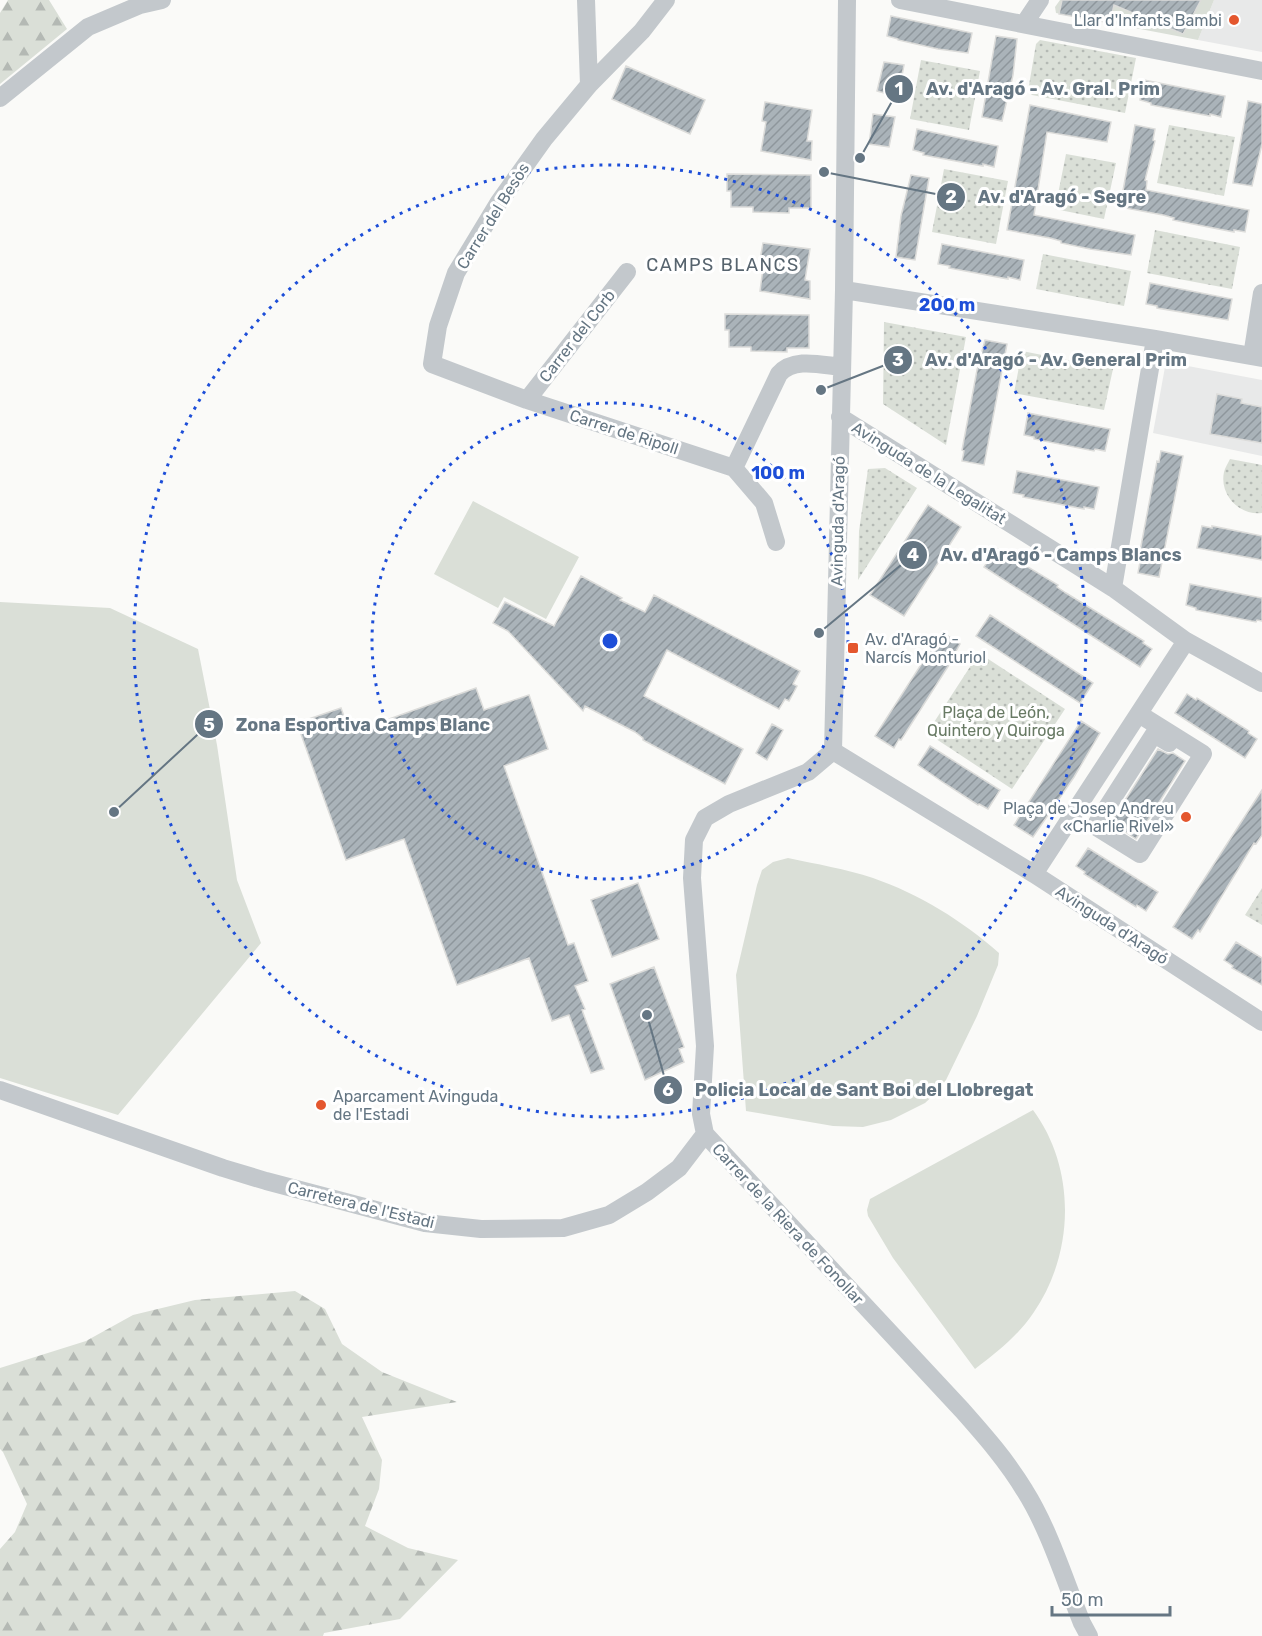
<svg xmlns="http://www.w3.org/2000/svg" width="1262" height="1636" font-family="Rubik,sans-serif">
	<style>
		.built { fill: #e8e9e9 }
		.forest { fill: url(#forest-firs) }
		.park { fill: url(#park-dots) }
		.pitch { fill: #dadfd7 }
		.building { fill: url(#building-hatch); stroke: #dcdcda; stroke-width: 1.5 }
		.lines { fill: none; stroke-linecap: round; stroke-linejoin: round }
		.street { stroke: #c3c8cc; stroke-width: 18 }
		.ring { fill: none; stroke: #1d4ed8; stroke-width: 3; stroke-dasharray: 3 6 }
		.poi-dot { fill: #e4572e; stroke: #fff; stroke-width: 2 }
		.labels { text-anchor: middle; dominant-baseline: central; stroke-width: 6; stroke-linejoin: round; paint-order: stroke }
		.poi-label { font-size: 16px; fill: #657683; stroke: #fff; text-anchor: end }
		.street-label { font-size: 16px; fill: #657683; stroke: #fff }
		.park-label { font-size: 16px; fill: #687a64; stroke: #fff }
		.neighbourhood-label { font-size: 18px; letter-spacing: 1.5px; fill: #57646e; stroke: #fff }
		.centre { fill: #1d4ed8; stroke: #fff; stroke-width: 3 }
		.ring-label { font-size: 18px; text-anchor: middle; font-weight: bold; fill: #1d4ed8; stroke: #fff; stroke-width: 6; stroke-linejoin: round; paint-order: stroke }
		.leader { fill: none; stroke: #657683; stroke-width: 2 }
		.callout-dot { fill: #657683; stroke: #fff; stroke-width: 2 }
		.mark-label { font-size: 18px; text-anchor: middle; font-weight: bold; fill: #fff }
		.callout-label { font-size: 18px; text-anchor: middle; font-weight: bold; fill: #657683; stroke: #fff; stroke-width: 6; stroke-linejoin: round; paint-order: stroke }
	</style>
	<defs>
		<pattern id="forest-firs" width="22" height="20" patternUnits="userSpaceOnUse" patternTransform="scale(1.5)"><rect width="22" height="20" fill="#dadfd7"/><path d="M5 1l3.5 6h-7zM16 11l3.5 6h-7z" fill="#b4b9b4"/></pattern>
		<pattern id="park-dots" width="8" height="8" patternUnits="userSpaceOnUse" patternTransform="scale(1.5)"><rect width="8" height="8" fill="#dadfd7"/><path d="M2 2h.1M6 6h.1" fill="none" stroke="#b4b9b4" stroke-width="1.8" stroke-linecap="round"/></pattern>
		<pattern id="building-hatch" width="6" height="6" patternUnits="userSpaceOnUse" patternTransform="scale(1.5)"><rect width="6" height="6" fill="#aab3b9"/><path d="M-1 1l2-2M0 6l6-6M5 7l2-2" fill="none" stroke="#8e969c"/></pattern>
	</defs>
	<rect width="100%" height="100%" fill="#fafaf8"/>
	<path class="built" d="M1214,0h48v52l-64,-12z
		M1172,363l90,17v76l-109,-23 12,-66z"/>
	<path class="forest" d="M8,0h41l18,29 -67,55v-71z
		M295,1291l30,18 17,35 40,28 75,30 -95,15 20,43 -3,29 -14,37 43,22 50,12 -58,59 -76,14 -1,3h-323v-87l15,-17 12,-28 -24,-52 -3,-3v-81l86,-27 47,-26 62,-15z"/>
	<path class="park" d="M1040,40l96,18 -11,55 -93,-18 -4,-4 8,-47z
		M921,60l59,11 -11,59 -59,-11z
		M1169,125l66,12 -11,59 -67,-13z
		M1066,154l50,9 -12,56 -49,-10z
		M944,169l64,12 -12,63 -64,-12z
		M1155,230l85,17 -8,42 -85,-16z
		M1043,254l88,17 -7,35 -88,-17z
		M884,322l82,15 -20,108 -63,-41z
		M1022,351l91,18 -9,41 -90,-17z
		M1230,459l32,6v48c-22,3 -43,-18 -38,-41 1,-4 4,-9 6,-13z
		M885,468l32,20 -59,92 1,-49 9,-62z
		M979,653l86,56 -53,80 -85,-56z
		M1262,888v37l-17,-10z"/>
	<path class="pitch" d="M1060,0h154l-16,40 -142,-27 -1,-6z
		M473,501l106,56 -33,62 -42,-22 -6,11 -64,-34z
		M0,602l110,6 88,41 19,96 20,135 24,63 -143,172 -118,-37z
		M788,858c28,6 58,11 85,20 46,16 90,43 126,75l-1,12 -21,51 -31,64 -8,11 -13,12 -34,17 -28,7 -30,-1 -87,-15 -10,-136 21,-90 5,-15 11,-8z
		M1033,1110c43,58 42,142 1,202 -16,24 -37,40 -59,57l-82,-111 -25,-42 -1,-6 3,-11z"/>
	<path class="building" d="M1062,0h139l-18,34 -69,-29 -4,18 -51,-9z
		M891,16l81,17 -4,20 -30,-4 -40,-9v-1l-11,-3z
		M996,36l21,3 -4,36 -11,46 -20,-4z
		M884,62l20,3 -6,32 -21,-6z
		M626,66l79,34 -15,34 -78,-35z
		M1144,80l81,16 -4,21 -11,-3v2l-59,-11v-2l-11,-3z
		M1248,101l14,3v40l-10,42 -19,-3z
		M765,102l47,8 -5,31h5l-1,19 -50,-9 5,-29 -4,-1z
		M1030,105l81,17 -4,20 -60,-10 -13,83 101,20 -4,20 -41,-6 -29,-6v-2l-11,-3 -43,-8z
		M873,114l22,3 -6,30 -20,-3z
		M1135,125l20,4 -2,11 2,1 -10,39 2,1 -1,9 103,20 -4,22 -11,-2v2l-36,-7 -25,-5 1,-2 -11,-3 -43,-8z
		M917,129l81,17 -4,21 -11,-3v2l-60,-11 1,-2 -11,-3z
		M727,174l84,1v33h-22v5l-36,-1v-5h-22v-16h-4z
		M911,175l18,3 -14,82 -19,-3 5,-41z
		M763,243l47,6 -5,31 5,1v18l-50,-8 4,-30 -4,-1z
		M942,244l82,16 -4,20 -12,-3v2l-59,-11 1,-2 -12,-2z
		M1150,283l82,16 -4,21 -71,-12v-2l-11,-2z
		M725,314l84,1v33h-22v4l-36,-1v-4h-22v-17h-4z
		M985,340l22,4 -23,121 -22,-4 2,-10 -2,-1 15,-80z
		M1217,394l25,5 -1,4 21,4v36l-52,-9z
		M1028,413l82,16 -5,22 -10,-2 -1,2 -60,-12v-2l-10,-2z
		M1161,451l22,5 -24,121 -21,-4 2,-11h-2l19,-101 2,1z
		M1017,471l82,16 -5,22 -10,-2v2l-61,-12 1,-2 -11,-2z
		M928,505l33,22 -57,89 -34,-21z
		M1202,526l10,2v-2l50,10v24l-65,-12z
		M996,548l62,37 -1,2 9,6 78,48 -1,2 9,6 -12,18 -156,-100z
		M581,576l41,22 -2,2 25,12 9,-17 146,76 -7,13 4,2 -8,15 -4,-2 -6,10 -112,-59 -23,46 99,53 -18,35 -82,-44v-2l-8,-6 -50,-26 -2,5 -75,-80 -15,-8 12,-21 49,24z
		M1190,584l72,14v23l-5,-1 -1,2 -60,-12v-2l-10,-3z
		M990,615l103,68 -13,20 -104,-67z
		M942,632l18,12 -5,9 1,1 -55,86 -2,-1 -5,9 -19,-12z
		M476,688l8,22 45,-15 19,54 -44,17 64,179 6,-2 14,38 -13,5 10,23 -3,1 22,59 -13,4 -22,-58 -17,6 -23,-63 -72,27 -53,-146 -58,21 -49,-137 44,-15 9,25z
		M1187,694l9,6 1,-2 52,33 -1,2 9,6 -12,19 -70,-45z
		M1081,721l19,12 -26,44 -41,60 -19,-12z
		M772,724l11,6 -16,30 -11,-7z
		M930,746l70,44 -12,19 -9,-5 -1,1 -34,-22 -26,-18z
		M1158,749l10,5 5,-1 12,8 -49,78 -25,-17z
		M1262,790v45l-6,9 -2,-1 -54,89 -2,-2 -6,9 -19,-12z
		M1088,848l70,44 -12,19 -9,-6 -1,2 -52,-33 1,-2 -9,-6z
		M638,883l21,56 -47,18 -21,-57z
		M1236,942l26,16v27l-30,-17 1,-2 -9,-6z
		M654,967l30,80 -5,2 5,13 -39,18 -35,-96z"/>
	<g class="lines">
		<path class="street" d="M586,0l3,85
			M666,0l-24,31 -53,54 -45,54 -45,63 -43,71 -18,53 -6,38 95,36 207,68 30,35 12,39
			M900,0l362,71
			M1024,24l16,-24
			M0,98l88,-71 52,-22 22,-5
			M844,290l311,49 107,19
			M1252,356l10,-63
			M527,400l100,-128
			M840,417l273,171 73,53 76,42
			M734,468l45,-94c15,-17 42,-9 63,-7
			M1113,588l42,-249
			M1139,714l64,40 -63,100 -45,-28 59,-92 15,9 5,-7
			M833,751l-25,21 -79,32 -24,14 -11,22 -2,38 13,168 -4,68 4,20 257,276c23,26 45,51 63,81 24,38 40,90 57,132l7,13
			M833,751l11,-461 3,-290
			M833,751l201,123 228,148
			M1034,874l152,-233
			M0,1090l223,78 43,13 159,42 56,6 82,-1 46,-13 38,-23 32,-24 26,-34"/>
	</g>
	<g class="ring">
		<circle cx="610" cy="641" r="238"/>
		<circle cx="610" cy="641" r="476"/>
	</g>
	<g class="poi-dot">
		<circle cx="1234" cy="20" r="6"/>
		<rect x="847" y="642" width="12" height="12" rx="3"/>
		<circle cx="1186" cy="817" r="6"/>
		<circle cx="321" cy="1105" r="6"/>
	</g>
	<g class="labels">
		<g class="poi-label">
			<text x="1222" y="20">Llar d'Infants Bambi</text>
			<text x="865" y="639" text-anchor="start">Av. d'Aragó -<tspan x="865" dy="18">Narcís Monturiol</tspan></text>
			<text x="1174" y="808">Plaça de Josep Andreu<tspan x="1174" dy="18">«Charlie Rivel»</tspan></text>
			<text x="333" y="1096" text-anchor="start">Aparcament Avinguda<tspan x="333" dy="18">de l'Estadi</tspan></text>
		</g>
		<g class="street-label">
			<text transform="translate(493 216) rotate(-58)">Carrer del Besòs</text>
			<text transform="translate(577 336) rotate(-52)">Carrer del Corb</text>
			<text transform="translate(624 432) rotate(18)">Carrer de Ripoll</text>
			<text transform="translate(929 473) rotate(32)">Avinguda de la Legalitat</text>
			<text transform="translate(838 521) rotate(-89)">Avinguda d'Aragó</text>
			<text transform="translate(1112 925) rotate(33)">Avinguda d'Aragó</text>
			<text transform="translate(361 1205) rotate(14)">Carretera de l'Estadi</text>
			<text transform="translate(788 1224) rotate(47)">Carrer de la Riera de Fonollar</text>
		</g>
		<g class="park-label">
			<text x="996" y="712">Plaça de León,<tspan x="996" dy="18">Quintero y Quiroga</tspan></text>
		</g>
		<g class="neighbourhood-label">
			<text x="723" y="265">CAMPS BLANCS</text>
		</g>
	</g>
	<circle cx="610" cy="641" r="9" class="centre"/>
	<g class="ring-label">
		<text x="947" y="311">200 m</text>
		<text x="778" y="479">100 m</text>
	</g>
	<path class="leader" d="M860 158L899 89M824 172L951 197M821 390L898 360M819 633L913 555M114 812L209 724M647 1015L668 1090"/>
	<g class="callout-dot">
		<circle cx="860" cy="158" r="6"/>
		<circle cx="824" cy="172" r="6"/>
		<circle cx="821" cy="390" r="6"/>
		<circle cx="819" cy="633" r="6"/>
		<circle cx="114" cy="812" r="6"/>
		<circle cx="647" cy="1015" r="6"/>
		<circle cx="899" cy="89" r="15"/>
		<circle cx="951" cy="197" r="15"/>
		<circle cx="898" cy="360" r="15"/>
		<circle cx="913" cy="555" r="15"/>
		<circle cx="209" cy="724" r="15"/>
		<circle cx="668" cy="1090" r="15"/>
	</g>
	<g class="mark-label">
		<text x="899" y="95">1</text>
		<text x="951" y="203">2</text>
		<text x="898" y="366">3</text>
		<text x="913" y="561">4</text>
		<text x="209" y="731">5</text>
		<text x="668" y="1096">6</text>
	</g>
	<g class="callout-label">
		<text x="1043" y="95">Av. d'Aragó - Av. Gral. Prim</text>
		<text x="1062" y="203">Av. d'Aragó - Segre</text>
		<text x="1056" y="366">Av. d'Aragó - Av. General Prim</text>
		<text x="1061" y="561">Av. d'Aragó - Camps Blancs</text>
		<text x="363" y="731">Zona Esportiva Camps Blanc</text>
		<text x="864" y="1096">Policia Local de Sant Boi del Llobregat</text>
	</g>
	<path d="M1052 1606v9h118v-9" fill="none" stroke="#657683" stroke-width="3"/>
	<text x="1061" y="1606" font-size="18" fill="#657683" stroke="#ffffff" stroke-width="4.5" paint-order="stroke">50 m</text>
</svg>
